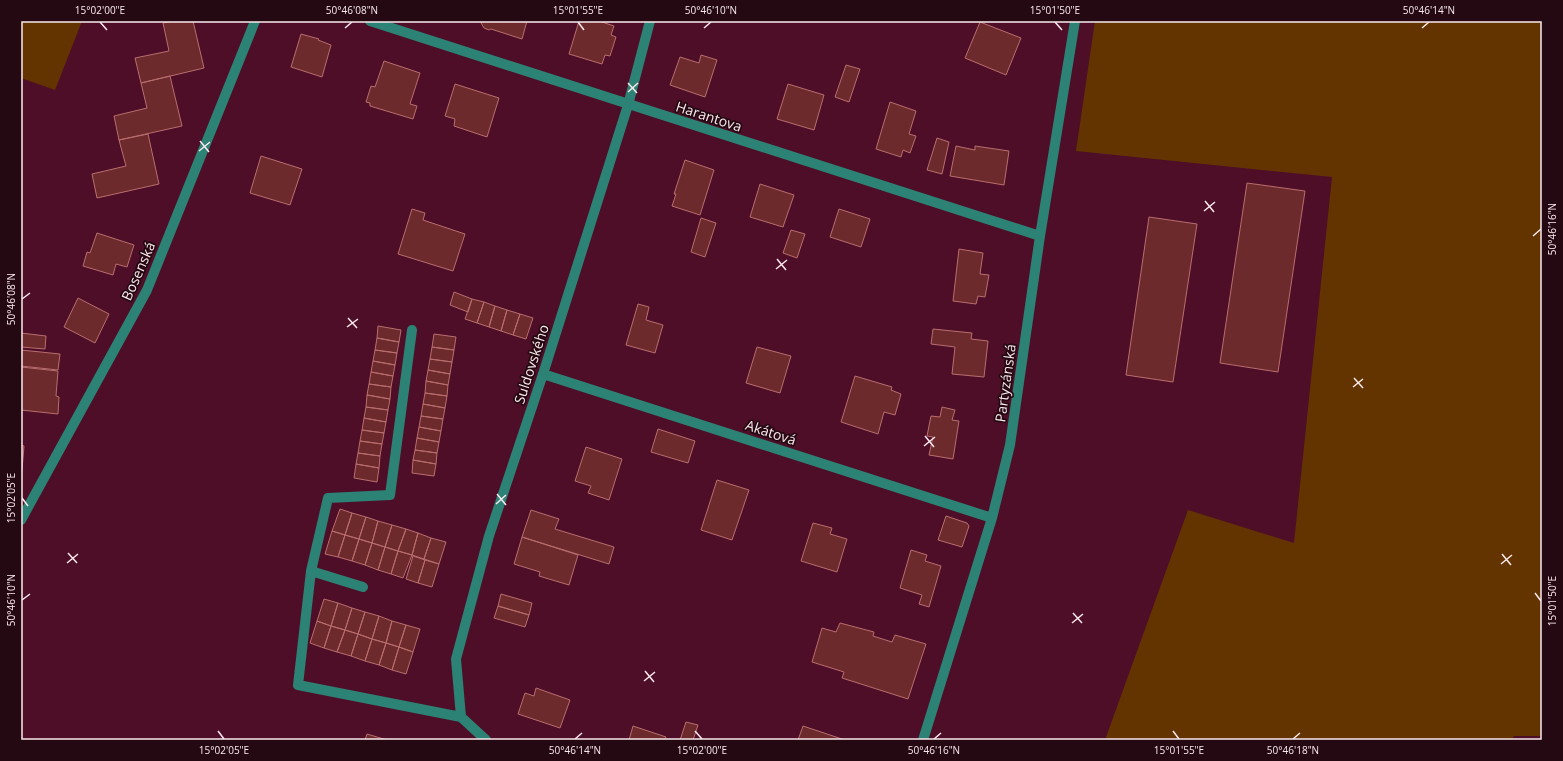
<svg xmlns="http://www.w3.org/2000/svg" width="1563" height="761" font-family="'Open Sans',sans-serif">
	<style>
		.green { fill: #633400 }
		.building { fill: #6d2a2c; stroke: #b96e6e }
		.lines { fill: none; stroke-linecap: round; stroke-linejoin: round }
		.minor { stroke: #2c8274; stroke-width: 10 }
		.ticks { fill: none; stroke: #fae9ed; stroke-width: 1.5 }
		.labels { text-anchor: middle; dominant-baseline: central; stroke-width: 3.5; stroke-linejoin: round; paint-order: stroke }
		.street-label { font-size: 14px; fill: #fae9ed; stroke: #240812 }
		.neatline { fill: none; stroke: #fae9ed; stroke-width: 1.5 }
		.ticks-label { font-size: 10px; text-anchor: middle; fill: #fae9ed }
	</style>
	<rect width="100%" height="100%" fill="#4e0e28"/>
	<path class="green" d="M21,21h61l-27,69 -34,-12z
		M1095,21h447v715h-28l-2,4h-407l83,-230 106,33 38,-366 -256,-26z"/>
	<path class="building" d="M173,21h20l11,47 -63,15 -6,-25 34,-7 -6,-28z
		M481,21h46l-5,18 -31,-10 -2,1 -5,-2 -3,-5z
		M579,21h20l15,5 -3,9 5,2 -6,19 -5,-1 -3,9 -33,-10z
		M980,22l41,16 -15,37 -41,-17z
		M301,34l18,5 -1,1 13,5 -9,32 -31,-10z
		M701,55l16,5 -12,37 -35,-12 10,-28 19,6z
		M384,61l36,12 -10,31 7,2 -4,13 -43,-13v-3l-4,-1 5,-16 4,1z
		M846,65l14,4 -11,33 -14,-5z
		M170,76l12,50 -63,14 -5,-24 33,-8 -6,-25z
		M455,84l44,14 -12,39 -33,-11 1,-7 -10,-3z
		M788,84l36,11 -10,35 -37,-11z
		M890,102l26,9 -7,23 7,2 -6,17 -7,-3 -2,7 -25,-8z
		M148,134l11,50 -62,14 -5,-24 34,-8 -7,-26z
		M937,138l12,4 -7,32 -15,-4z
		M956,146l19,4v-4l34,5 -5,34 -54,-9z
		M261,156l41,13 -12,36 -40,-12z
		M685,160l29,10 -14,45 -28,-9 4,-12h-2z
		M1247,183l58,8 -27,181 -58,-9z
		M760,184l34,11 -11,32 -33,-10z
		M412,209l13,4 -2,7 42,14 -12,37 -55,-17z
		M839,209l31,10 -9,28 -31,-10z
		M1149,217l48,7 -24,158 -47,-7z
		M701,218l15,5 -11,34 -14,-5z
		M791,230l14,4 -8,24 -14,-5z
		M97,233l37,12 -7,22 -11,-3 -3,11 -30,-9 4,-14 3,1z
		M959,249l24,4 -3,21 9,1 -4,22 -7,-1 -2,8 -23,-3z
		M454,292l18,7 -4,13 -18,-7z
		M78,298l31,16 -14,29 -31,-16z
		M472,299l12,3 -7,21 -12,-4z
		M484,302l11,4 -6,21 -12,-4z
		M638,304l11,3 -3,13 17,5 -8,28 -29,-8z
		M495,306l12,4 -6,21 -12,-4z
		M507,310l13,4 -7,21 -12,-4z
		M520,314l13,4 -7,21 -13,-4z
		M378,326l23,4 -2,12 -22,-4z
		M933,329l39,4 -1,6 17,2 -4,36 -32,-3 3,-27 -24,-3z
		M21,333l25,3 -1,13 -24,-2z
		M434,334l22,3 -2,13 -22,-3z
		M377,338l22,4 -2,11 -22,-3z
		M432,347l22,3 -2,12 -22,-3z
		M757,347l34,9 -11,37 -34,-10z
		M21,350l39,4 -2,16 -37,-4z
		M375,350l22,3 -2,12 -22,-4z
		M430,359l22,3 -2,12 -22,-4z
		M373,361l22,4 -2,11 -22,-4z
		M21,367l37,4 -2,25 3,1 -1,17 -37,-4z
		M428,370l22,4 -2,11 -22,-4z
		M371,372l22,4 -2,11 -22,-3z
		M855,376l37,11 -1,3 10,4 -6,21 -11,-3 -6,22 -37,-12z
		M426,381l22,4 -1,11 -22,-3z
		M369,384l22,3 -1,12 -23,-4z
		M425,393l22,3 -2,12 -22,-4z
		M367,395l23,4 -2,11 -22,-3z
		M423,404l22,4 -2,11 -22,-3z
		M366,407l22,3 -2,12 -22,-4z
		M942,407l13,3 -3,10 7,1 -6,38 -24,-4 4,-18 -6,-1 4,-20 9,1z
		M421,416l22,3 -2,12 -22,-4z
		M364,418l22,4 -2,11 -22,-3z
		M419,427l22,4 -2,11 -22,-4z
		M658,429l37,12 -7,22 -37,-11z
		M362,430l22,3 -2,11 -22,-3z
		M417,438l22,4 -2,11 -22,-3z
		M360,441l22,3 -2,12 -22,-3z
		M21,445l3,1 -3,36z
		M586,447l36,12 -13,41 -21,-7 3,-7 -16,-5z
		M415,450l22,3 -1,11 -23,-4z
		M358,453l22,3 -1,12 -23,-4z
		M413,460l23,4 -2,12 -22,-3z
		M356,464l23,4 -2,14 -23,-4z
		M717,480l32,10 -17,50 -31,-10z
		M340,509l12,4 -7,22 -13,-4z
		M531,510l28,9 -4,10 59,18 -5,17 -87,-27z
		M352,513l14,4 -7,22 -14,-4z
		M946,516l21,7 2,3 -7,21 -24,-7z
		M366,517l12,4 -6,22 -13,-4z
		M378,521l14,4 -7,22 -13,-4z
		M813,523l19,5 -2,6 17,5 -10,33 -36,-11z
		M392,525l14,4 -8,22 -13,-4z
		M406,529l12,4 -6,22 -14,-4z
		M332,531l13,4 -7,22 -13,-3z
		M418,533l13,5 -7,21 -12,-4z
		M345,535l14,4 -7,22 -14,-4z
		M522,537l56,18 -9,30 -30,-9 1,-4 -26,-8z
		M431,538l15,4 -7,22 -15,-5z
		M359,539l13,4 -7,22 -13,-4z
		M372,543l13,4 -7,23 -13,-5z
		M385,547l13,4 -7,23 -13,-4z
		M911,550l16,5 -2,6 16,5 -12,41 -10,-3 3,-9 -22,-7z
		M398,551l14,4 -9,23 -12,-4z
		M413,556l12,4 -7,23 -12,-4z
		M425,560l14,4 -7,23 -14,-4z
		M501,594l31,9 -3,12 -31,-9z
		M324,599l14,4 -7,23 -14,-5z
		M338,603l14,5 -7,22 -14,-4z
		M498,606l31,9 -4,12 -31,-9z
		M352,608l13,4 -7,22 -13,-4z
		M365,612l14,4 -7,23 -14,-5z
		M379,616l13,5 -6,22 -14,-4z
		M317,621l14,5 -7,22 -14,-5z
		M392,621l14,4 -7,22 -13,-4z
		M840,623l34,9 -1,4 19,6 3,-7 31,9 -18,55 -66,-21 2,-6 -32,-10 10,-34 14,4z
		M406,625l14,4 -7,23 -14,-5z
		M331,626l14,4 -8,22 -13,-4z
		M345,630l13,4 -7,22 -14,-4z
		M358,634l14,5 -7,22 -14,-5z
		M372,639l14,4 -7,22 -14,-4z
		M386,643l13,4 -7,23 -13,-5z
		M399,647l14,5 -7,22 -14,-4z
		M536,688l34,12 -10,28 -42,-14 7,-21 9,3z
		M686,722l12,3 -5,15h-13z
		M633,726l33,11 -2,3h-35z
		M803,726l42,14h-47z
		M367,734l20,6h-22z"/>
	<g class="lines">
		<path class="minor" d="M370,21l670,215
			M543,374l449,144
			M21,520l126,-230 108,-269
			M311,571l17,-73 62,-3 22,-165
			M363,587l-52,-16 -13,114 163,32
			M461,717l-5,-58 33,-123 54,-162 85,-269 22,-84
			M461,717l25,23
			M923,740l69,-222 18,-73 30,-209 35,-215"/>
	</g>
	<path class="ticks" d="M100,22l7,8M578,22l6,8M1055,22l7,8M345,28l7,-6M704,28l7,-6M1422,28l7,-6M628,83l9,10M628,92l10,-9M200,141l9,11M199,151l11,-9M1205,201l9,11M1204,211l11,-9M1533,236l8,-7M777,259l9,11M776,269l11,-9M22,299l8,-6M348,318l9,10M347,327l11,-8M1354,378l9,10M1353,387l10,-8M925,436l9,11M924,446l11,-9M497,494l9,11M22,498l6,8M496,504l10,-9M68,553l9,10M1502,554l9,11M67,563l11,-9M1501,564l11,-9M1535,593l6,8M22,600l8,-6M1073,613l9,10M1072,623l11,-9M645,671l9,11M644,681l11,-9M218,731l6,8M695,731l7,8M1173,731l6,8M575,739l7,-6M934,739l7,-6M1293,739l7,-6"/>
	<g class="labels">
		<g class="street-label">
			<text transform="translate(709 116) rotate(18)">Harantova</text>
			<text transform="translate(138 271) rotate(-66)">Bosenská</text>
			<text transform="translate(531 364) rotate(-72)">Suldovského</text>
			<text transform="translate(1005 383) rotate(-82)">Partyzánská</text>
			<text transform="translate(771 432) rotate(18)">Akátová</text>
		</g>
	</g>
	<rect width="1563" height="761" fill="none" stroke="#240812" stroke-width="44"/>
	<rect x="22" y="22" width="1519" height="717" class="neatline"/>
	<g class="ticks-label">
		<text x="100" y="14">15°02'00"E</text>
		<text x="352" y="14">50°46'08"N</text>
		<text x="578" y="14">15°01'55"E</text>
		<text x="711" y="14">50°46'10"N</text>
		<text x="1055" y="14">15°01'50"E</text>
		<text x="1429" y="14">50°46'14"N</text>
		<text transform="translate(1552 229) rotate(-90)" y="4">50°46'16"N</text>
		<text transform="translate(11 299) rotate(-90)" y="4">50°46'08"N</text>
		<text transform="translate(11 498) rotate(-90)" y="4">15°02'05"E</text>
		<text transform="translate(11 600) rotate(-90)" y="4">50°46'10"N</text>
		<text transform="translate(1552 601) rotate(-90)" y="4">15°01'50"E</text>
		<text x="224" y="754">15°02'05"E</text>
		<text x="575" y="754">50°46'14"N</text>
		<text x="702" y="754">15°02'00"E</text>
		<text x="934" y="754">50°46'16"N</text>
		<text x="1179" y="754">15°01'55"E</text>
		<text x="1293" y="754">50°46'18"N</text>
	</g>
</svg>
